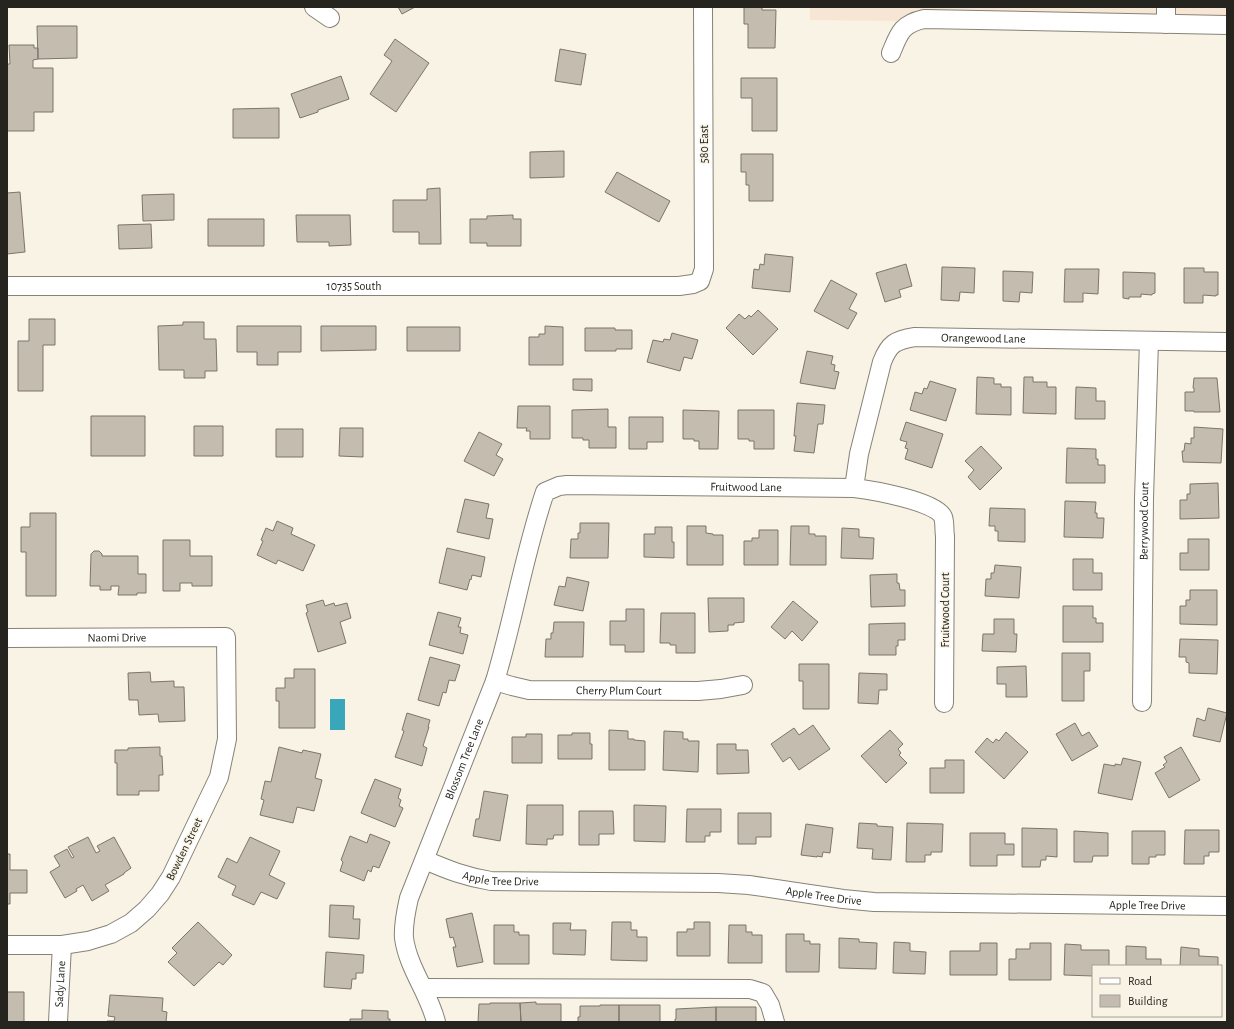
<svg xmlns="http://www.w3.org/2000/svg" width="1234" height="1029" font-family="'Alegreya Sans',sans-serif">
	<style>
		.education { fill: #f7e6d4 }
		.water { fill: #39a6b9 }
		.building { fill: #c5bcb0; stroke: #7d756a }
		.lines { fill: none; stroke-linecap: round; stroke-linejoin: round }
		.minor-casing { stroke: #868275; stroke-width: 20 }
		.minor { stroke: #fff; stroke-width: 18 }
		.labels { text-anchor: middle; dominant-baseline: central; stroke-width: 3; stroke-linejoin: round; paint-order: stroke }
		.street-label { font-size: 12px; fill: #25241e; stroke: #f8f3e5 }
	</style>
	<rect width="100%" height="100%" fill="#f8f3e5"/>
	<path class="education" d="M810,7h417v8l-304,-4 -16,3 -11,7 -86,-1z"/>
	<path class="water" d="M330,699h15v31h-15z"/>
	<path class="building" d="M398,7h17l-13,7z
		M744,7h18v3h14l-1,38h-27v-24h-4z
		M37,26h40v32l-39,1z
		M395,39l34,24 -33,49 -26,-18 22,-33 -8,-6z
		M9,45h25v3h4v11l-5,1v8h20v44h-19v19h-27v-67h3z
		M560,49l26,5 -5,31 -26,-4z
		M341,76l8,23 -31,11v2l-18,6 -9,-24z
		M741,78h36v53h-25v-33h-11z
		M279,108v30h-46v-29z
		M564,151v26l-34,1v-26z
		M741,154h32v47h-24v-16h-3v-13h-5z
		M617,172l53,29 -11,21 -54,-30z
		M440,188l1,56h-22v-12h-26v-32h34v-11z
		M20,192l5,60 -18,2v-61z
		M174,194v26l-31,1 -1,-26z
		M296,215h54l1,30 -22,1v-4h-32z
		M513,215v4h8v27h-34v-3h-17v-24h17v-3z
		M208,219h56v27h-56z
		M151,224l1,24 -33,1 -1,-24z
		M765,254l28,3 -3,35 -38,-4 2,-19 5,1 1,-6 4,1z
		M906,264l6,22 -13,4 2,7 -16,5 -9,-29z
		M942,267l33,1 -1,25 -14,-1 -1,9 -18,-1z
		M1184,268h20v4h14v23h-2v1l-13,-1v8h-19z
		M1065,269h34l-1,25 -15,-1v9h-19z
		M1003,271l30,1 -1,21 -12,-1 -1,10 -16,-1z
		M1123,272l32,1v20l-3,1v1l-11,-1v3h-12v2l-6,-1z
		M831,280l26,14 -8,15 8,4 -9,16 -34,-18z
		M758,310l20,19 -25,26 -27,-27 13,-14 6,5 4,-4 2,2z
		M29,319h26v26h-12v46h-25v-50h11z
		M183,322h21v17h12l1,32h-12v7h-21v-8h-25l-1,-44 25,-1z
		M237,326h64v26h-23v13h-21v-13h-20z
		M321,326h55v24l-55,1z
		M545,326l18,1v38h-34v-28h10v-3h6z
		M407,327h53v24h-53z
		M585,328h30v2h17v19h-16v2h-31z
		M672,333l26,7 -6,19 -8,-2 -4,14 -33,-9 6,-22 10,2 1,-3 6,1z
		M807,351l26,5 -2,8 4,1 -1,6 5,1 -4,17 -35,-6z
		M977,377l17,1v6h7v3h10v28l-35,-1z
		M1024,377h9v5h14v5h9v27l-33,-1z
		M1194,378h23l3,34h-26v-1h-9v-19h9v-4h-1z
		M573,379h19v12l-19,-1z
		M930,381l26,8 -10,32 -36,-11 5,-18 7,2 2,-6 3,1z
		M1076,387l20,1v13h9v18h-30z
		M797,403l28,2 -2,19h-5l-4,29 -20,-2 2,-15h-2z
		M518,406h32v33h-20v-8h-4l1,-3h-10z
		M608,409v18h8v21h-27v-8h-6v-2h-11v-28z
		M683,410l36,1 -1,38h-19v-8h-5v-2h-11z
		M738,410h36v39h-20v-8h-5v-2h-11z
		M91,416h54v40h-54z
		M629,417h34v25h-16v7h-18z
		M906,422l37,12 -11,34 -27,-9 3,-10 -3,-1 2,-6 -7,-2z
		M194,426h29v30h-29z
		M1194,427l29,2 -2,34 -38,-1 -1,-11h2l1,-8 6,1v-6h3z
		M340,428h23v29l-24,-1z
		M276,429h27v28h-27z
		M479,432l23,12 -6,11 7,4 -9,17 -30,-15z
		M981,446l21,22 -22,22 -12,-13 6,-7 -9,-9z
		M1067,448l29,1v10h2v6h7v18h-39z
		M1218,483l1,35 -39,1v-19h7v-6h3v-10z
		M465,499l24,5 -3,14 7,1 -4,20 -32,-7z
		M1065,501l31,1 -1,11h2v5h7l-1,20 -39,-1z
		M990,508l35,1v33l-27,-1v-10h-3v-5h-6z
		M30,513h26v83h-30v-44h-5v-25h9z
		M277,521l16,7 -2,6 24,11 -12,26 -25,-11 -2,4 -19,-9 6,-14 -2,-1 5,-12 7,3z
		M580,523h29l-1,35h-38l1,-19h7v-6h2z
		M687,526h19v7l7,1v1h10v30h-36z
		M791,526h18v8h6v2h11v29h-36z
		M655,527h17v15h2v16l-30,-1v-23h11z
		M842,528l17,1v8l15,1 -1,21 -32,-1z
		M759,530h19v35h-34v-24h8v-3h7z
		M1188,539h21v31h-29v-17h8z
		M163,540h27v16h22v30h-20v-3h-12v8h-17z
		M447,548l38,9 -4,20 -9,-2 -1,5 -1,-1 -3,11 -28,-7z
		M94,551h5l3,3v2h36v18h8v19h-9v2h-19l1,-9h-8v4h-11v-4h-10l1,-32z
		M1073,559h20v14h9v17h-29z
		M995,565l26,2 -2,31 -34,-2 1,-17h5v-6h3z
		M897,574v9h2l1,7h5v16l-34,1 -1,-32z
		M567,577l22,5 -6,29 -29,-6 5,-19 6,1z
		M1190,590h27v35l-37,-1v-18h6v-6h4z
		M708,598h36v24l-10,1v2h-6v6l-19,1z
		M323,600l2,6 9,-3 1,3 12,-3 4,15 -11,4 6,21 -28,9 -12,-39 2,-1 -2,-7z
		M793,601l25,21 -16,19 -10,-10 -7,8 -14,-12z
		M1063,606h30v12h3v5h7v19h-40z
		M626,609h18v43h-19v-7h-15v-24h16z
		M438,612l23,6 -3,9h3l-1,6 8,2 -5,19 -34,-9z
		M661,613h34v40h-19v-8h-6v-2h-10z
		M994,619h20v15h3l-1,18 -34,-1 1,-17h11z
		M554,622h30l-1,35h-38l1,-18h5v-6h2z
		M905,623v17h-7v6h-2v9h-27v-31z
		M1180,639l38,1 -1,34 -28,-1v-10l-3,-1v-5h-7z
		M1062,653h28v18h-6v30h-22z
		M430,657l30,8 -5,16 -6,-1 -3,13 -3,-1 -4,14 -21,-6z
		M799,664h30v45h-26v-28h-4z
		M1026,666l1,31h-21v-13h-9v-17z
		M294,669h21v59h-36v-27h-3v-13h9v-10h9z
		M150,672l1,10 23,-1v6h10l1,34 -26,1 -1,-8 -19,1 -1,-15h-9l-1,-27z
		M859,673l28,1v16h-8l-1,14 -20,-1z
		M1208,708l19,5 -7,29 -27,-6 4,-18 8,3z
		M407,713l23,7 -2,7h1l-6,19 4,2 -5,18 -27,-9 9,-26 -2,-1z
		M1075,723l7,13 7,-4 9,14 -26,15 -16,-27z
		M813,725l17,24 -31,21 -9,-13 -7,5 -12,-18 23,-16 5,7z
		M609,730l19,1v8h6v1l11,1v29h-36z
		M890,730l13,14 -5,5 3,4 -2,2 8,8 -21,20 -25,-27z
		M664,731l19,1v7h5v2h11l-1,31 -35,-2z
		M1006,732l22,20 -24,27 -29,-27 12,-14 6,5 3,-4 3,2z
		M572,733h18v11h2v15h-34v-24h14z
		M526,734h16v29h-30v-26h14z
		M717,744h19v6h12l1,23 -32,1z
		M160,747v9h2l1,19h-4v16h-20v4h-22v-32h-2v-13h13v-2z
		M279,747l23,6 1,-3 18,4 -6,24 7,2 -8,31 -17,-4 -4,16 -33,-8 4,-15 -3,-1 4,-18 6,1z
		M1181,747l19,33 -31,18 -14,-25 10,-6 -2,-2 4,-3 -3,-5z
		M1123,758l18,4 -9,38 -34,-7 6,-29 11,2v-2l6,1z
		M945,760h19v33h-34v-25h15z
		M375,779l26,10 -3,9 3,2 -2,6 4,2 -8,19 -34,-14z
		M484,791l24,4 -8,46 -27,-5 3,-17h3z
		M527,805h36v30h-9l-1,4h-6v6l-21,-1z
		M634,805l32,1 -1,36 -31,-1z
		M687,809h34v23h-11v4h-5v6h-19z
		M579,811h34l1,23h-15v11h-20z
		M738,813h33v24h-15v7h-18z
		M859,823l18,1v2l16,1 -2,33 -19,-1 1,-10 -16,-1z
		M907,823l36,1 -1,28h-11v3h-6v7h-19z
		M806,824l27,4 -3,25 -7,-1 -1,5 -5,-1v1l-16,-2z
		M1022,828l35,1v28l-11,-1v4h-5l-1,7h-18z
		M1185,830h34v22h-10v4h-5v8h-20z
		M1074,831l34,2v23h-15l-1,6h-18z
		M1132,831h33v24h-9v2h-7v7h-17z
		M970,833h35v11h9v11h-17v11h-27z
		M370,834l20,8 -11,26 -6,-2 -2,6 -3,-2 -4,11 -24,-10 3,-9 -2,-2 9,-24 17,7z
		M88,837l8,16 4,-2 -3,-5 17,-9 17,31 -7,5v1l-19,11 4,6 -17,10 -9,-16 -7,4 1,2 -12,7 -15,-26 10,-6 -6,-10 13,-7 5,9 2,-1 -6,-10z
		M250,837l30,14 -11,24 16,8 -8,16 -16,-7 -7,13 -22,-10 4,-9 -18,-9 9,-19 10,5z
		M7,854h3v16h17v23h-17v11h-3z
		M330,905l24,1 -1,13h7l-1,20 -30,-2z
		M472,913l11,49 -26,5 -4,-20h3l-3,-10 -3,1 -4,-19z
		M198,922l34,33 -9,10 -4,-3 -25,24 -26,-24 9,-9 -5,-5z
		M612,922h19v8h6v7h10v24l-36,-1z
		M694,922h16v34h-33v-24h10v-3h7z
		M553,923h18l-1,7h16l-1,25 -32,-1z
		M494,925h20v7h5v3h10v29h-35z
		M729,925h17v7h6v3h10v28h-34z
		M786,934h18v7h6v3h10l-1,28h-33z
		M839,938l20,1v3l18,1 -1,26 -37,-1z
		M894,942l16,1v8l16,1 -1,22 -32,-1z
		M980,943h17v32h-47v-24h30z
		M1030,943h21v37h-42v-21h7v-10h14z
		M1065,944l16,1v5h28v16h-16v10l-29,-1z
		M1126,946l20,1v12h15v7h-35z
		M1181,947l18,2v7l19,1v9h-38z
		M326,952l38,3 -1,18h-7v6h-4l-1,10 -27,-2z
		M7,992h17v30h-17z
		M110,995l53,3 -1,13 5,1 -1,10h-59v-1h7l1,-4 -7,-1z
		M536,1002v2h25v18h-42h2l-1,-19z
		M490,1003h30l1,19h-43l1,-18h11z
		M600,1005h19v17h-41v-5h2v-11h20z
		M619,1005h41v17h-41z
		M716,1007h40v15h-40z
		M716,1007v15h-41v-3h1v-10z
		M362,1010l26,1v8h2v3h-40v-3h12z"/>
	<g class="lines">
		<g class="minor-casing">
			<g id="minor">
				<path d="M314,7l16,11"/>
				<path d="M1166,24v-17"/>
				<path d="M891,53c8,-19 10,-29 33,-34l303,6"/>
				<path id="s1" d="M7,286h672l14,-2 7,-3 4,-12 -1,-262"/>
				<path id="s2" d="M854,488l5,-34 23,-92c7,-18 13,-22 33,-25l312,5"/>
				<path id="s3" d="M7,638l219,-1 1,102 -8,38 -48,100 -11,17 -13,15 -16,14 -20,11 -23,7 -26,4h-55"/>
				<path id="s4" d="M495,681l17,5 17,4 169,1 23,-2 22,-4"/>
				<path id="s5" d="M1142,702l2,-204 5,-157"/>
				<path id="s6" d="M425,860c23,10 41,17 66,21l227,2 31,2 94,14 31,3 353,4"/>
				<path d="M423,988l327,1 13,4 7,12 5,17"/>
				<path id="s7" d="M58,1022l4,-77"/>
				<path id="s8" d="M436,1022c-7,-29 -28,-54 -32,-84 -1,-13 2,-27 5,-40l86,-217c19,-63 29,-127 50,-189l14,-6 8,-1 287,3c17,2 82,13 89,29 2,5 1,14 2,19l-1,167"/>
			</g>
		</g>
		<use href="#minor" class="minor"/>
	</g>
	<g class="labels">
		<g class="street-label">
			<text transform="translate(704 144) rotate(-90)">580 East</text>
			<text stroke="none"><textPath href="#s1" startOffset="347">10735 South</textPath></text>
			<text stroke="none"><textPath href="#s2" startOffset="242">Orangewood Lane</textPath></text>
			<text stroke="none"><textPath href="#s8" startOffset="762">Fruitwood Lane</textPath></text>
			<text stroke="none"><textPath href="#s5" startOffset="181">Berrywood Court</textPath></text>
			<text transform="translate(945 610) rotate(-90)">Fruitwood Court</text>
			<text stroke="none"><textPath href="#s3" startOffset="110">Naomi Drive</textPath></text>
			<text stroke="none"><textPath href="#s4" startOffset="125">Cherry Plum Court</textPath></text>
			<text stroke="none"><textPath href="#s8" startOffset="280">Blossom Tree Lane</textPath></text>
			<text transform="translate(184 849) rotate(-64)">Bowden Street</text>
			<text stroke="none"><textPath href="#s6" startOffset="79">Apple Tree Drive</textPath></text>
			<text stroke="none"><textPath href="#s6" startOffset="403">Apple Tree Drive</textPath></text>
			<text stroke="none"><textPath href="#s6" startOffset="727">Apple Tree Drive</textPath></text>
			<text stroke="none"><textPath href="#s7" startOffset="38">Sady Lane</textPath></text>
		</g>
	</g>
	<rect width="1234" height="1029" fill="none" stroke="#25241e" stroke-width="16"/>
	<rect x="1092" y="965" width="130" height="52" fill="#f8f3e5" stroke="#a4a095"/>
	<rect x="1100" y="978" width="20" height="6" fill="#ffffff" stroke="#a4a095"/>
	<text x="1128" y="985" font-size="12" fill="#25241e">Road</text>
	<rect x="1100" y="995" width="20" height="12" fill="#c5bcb0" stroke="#a4a095"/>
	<text x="1128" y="1005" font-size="12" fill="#25241e">Building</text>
</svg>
